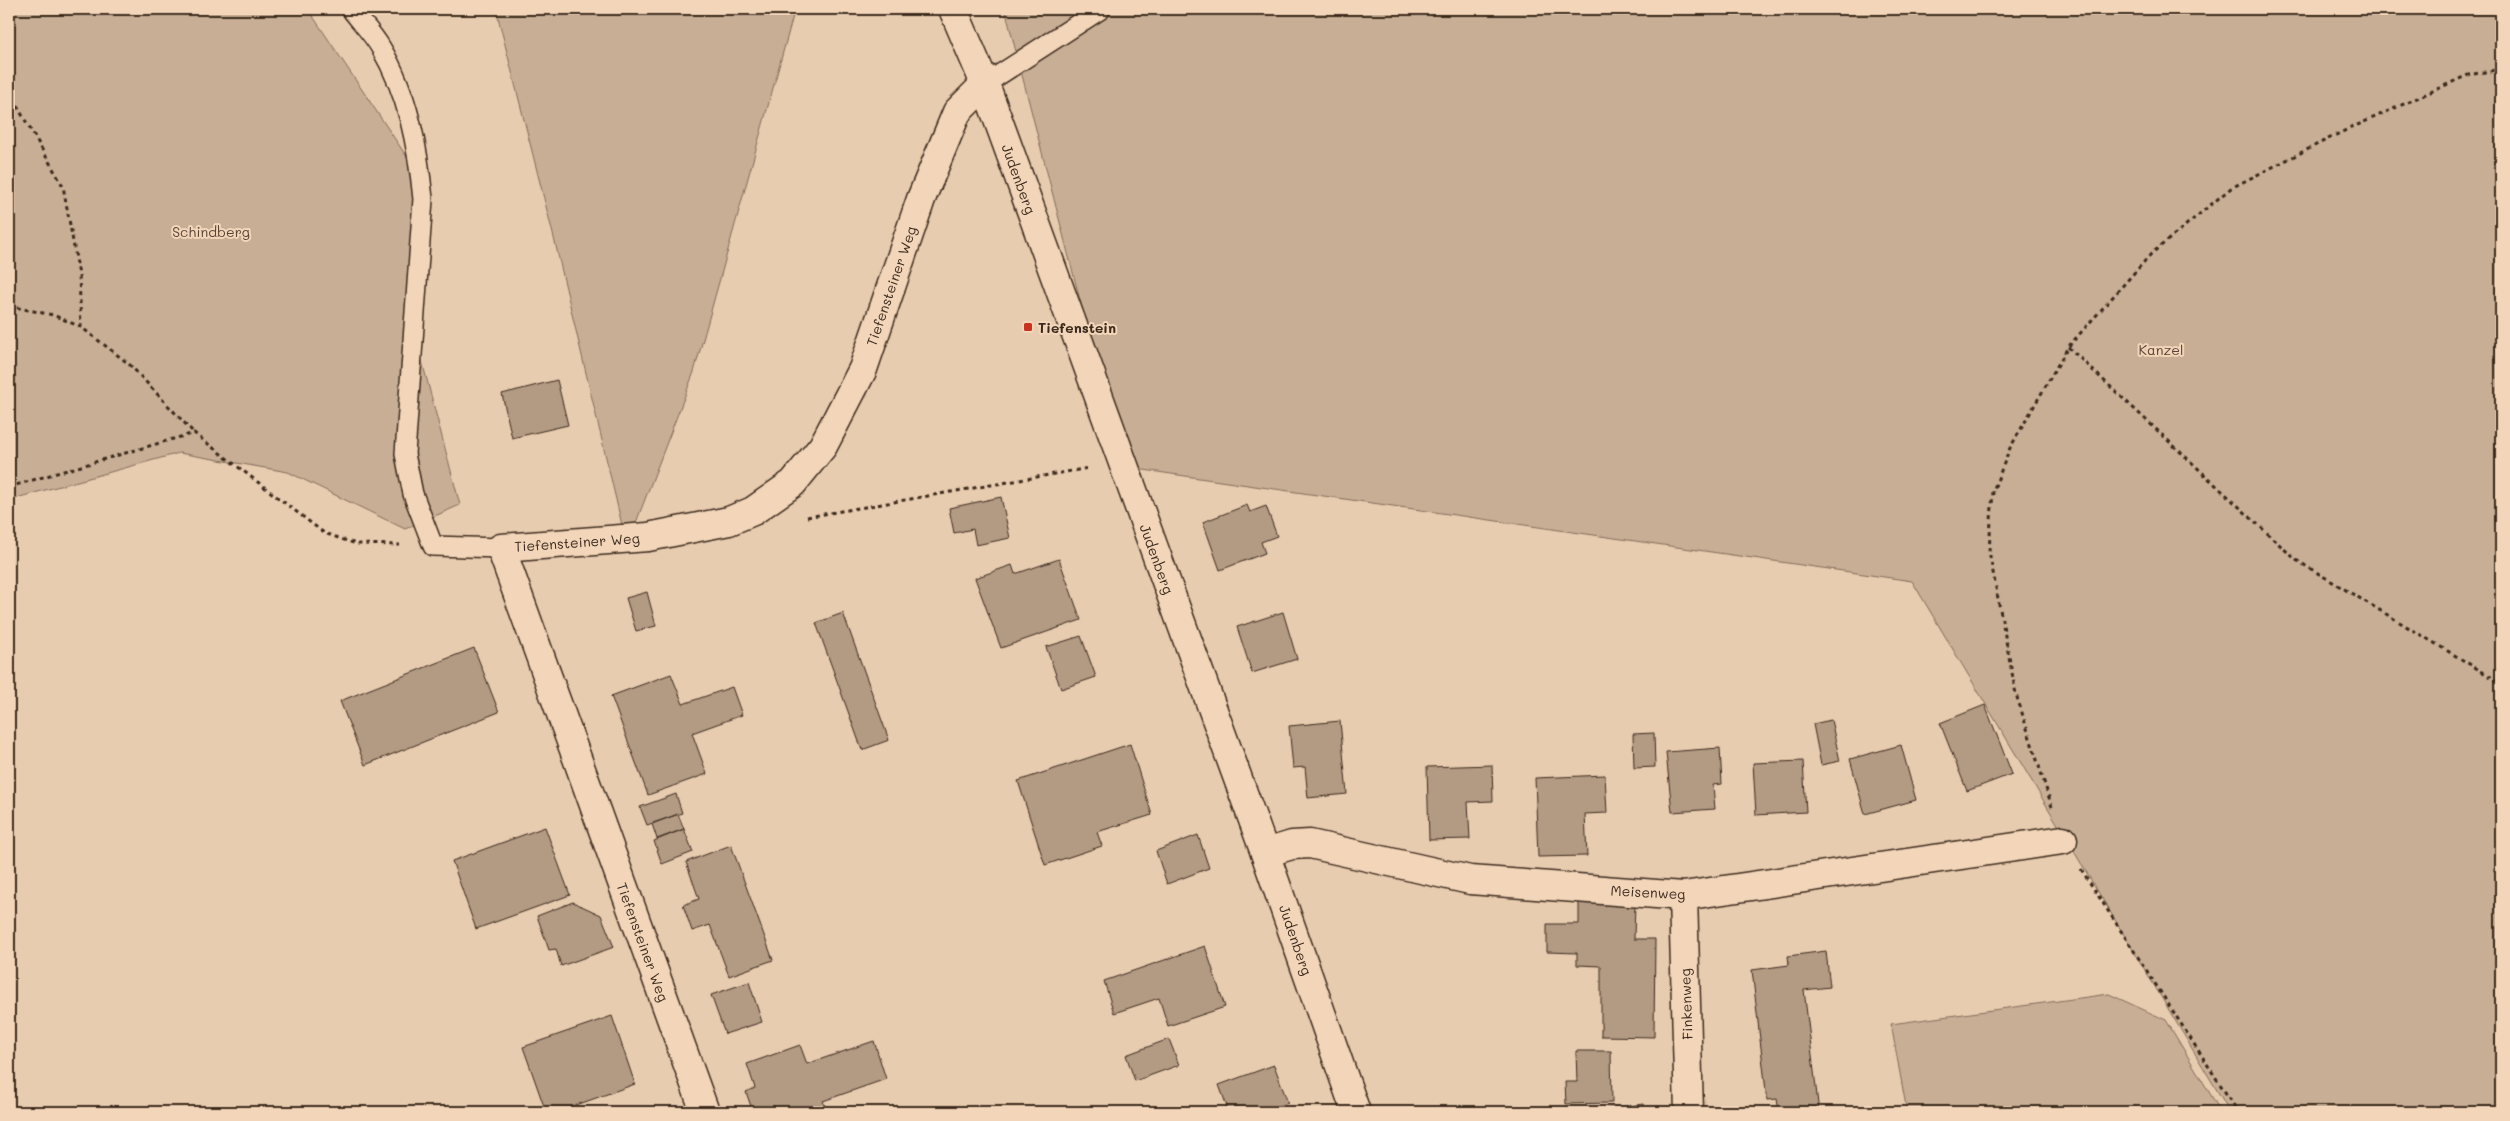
<svg xmlns="http://www.w3.org/2000/svg" width="2510" height="1121" font-family="Mali,sans-serif">
	<style>
		.green { fill: #c8ae95; stroke: #826c5a }
		.building { fill: #b29a83; stroke: #3b2a1e }
		.lines { fill: none; stroke-linecap: round; stroke-linejoin: round }
		.lane-casing { stroke: #3b2a1e; stroke-width: 22 }
		.street-casing { stroke: #3b2a1e; stroke-width: 31 }
		.secondary-casing { stroke: #3b2a1e; stroke-width: 31 }
		.path { stroke: #3b2a1e; stroke-width: 3; stroke-dasharray: 4 4; stroke-linecap: butt }
		.lane { stroke: #f3d6b9; stroke-width: 19 }
		.street { stroke: #f3d6b9; stroke-width: 28 }
		.secondary { stroke: #f3d6b9; stroke-width: 28 }
		.poi-dot { fill: #c8321e; stroke: #f3d6b9; stroke-width: 2 }
		.labels { text-anchor: middle; dominant-baseline: central; stroke-width: 4; stroke-linejoin: round; paint-order: stroke }
		.street-label { font-size: 14px; fill: #3b2a1e; stroke: #f3d6b9 }
		.park-label { font-size: 14px; fill: #574436; stroke: #f3d6b9 }
		.poi-label { font-size: 14px; font-weight: bold; fill: #3b2a1e; stroke: #f3d6b9; text-anchor: start }
	</style>
	<rect width="100%" height="100%" fill="#e8ccb0"/>
	<filter id="ink" filterUnits="userSpaceOnUse"><feTurbulence type="fractalNoise" baseFrequency=".02" numOctaves="2"/><feDisplacementMap in="SourceGraphic" scale="10" xChannelSelector="R" yChannelSelector="G"/><feConvolveMatrix kernelMatrix="1 2 1 2 8 2 1 2 1" color-interpolation-filters="sRGB"/></filter>
	<g filter="url(#ink)">
		<path class="green" d="M9,9h299l109,163 -8,140 51,193 -55,24 -117,-57 -109,-19 -170,47z
			M496,9h299l-101,363 -67,174 -72,-304z
			M1005,9h1496v1103h-271l-318,-531 -789,-114z
			M2109,994l57,26 55,92h-314l-16,-88z"/>
		<path class="building" d="M557,380l11,45 -56,13 -10,-44z
			M1001,497l9,41 -34,7 -3,-16 -19,4 -5,-25z
			M1247,505l3,7 16,-6 11,30 -16,6 4,11 -45,17 -17,-48z
			M1059,559l22,61 -80,28 -26,-70 37,-13 3,9z
			M647,592l9,34 -20,5 -10,-33z
			M1283,612l14,47 -45,14 -15,-46z
			M843,613l46,127 -27,10 -46,-127z
			M1081,636l15,41 -35,12 -15,-42z
			M474,648l25,64 -134,53 -25,-64z
			M671,674l12,30 49,-17 10,28 -50,18 15,41 -59,21 -37,-99z
			M1985,705l27,69 -45,17 -27,-68z
			M1831,720l9,41 -19,4 -8,-41z
			M1340,721l7,73 -39,4 -3,-31 -12,1 -4,-42z
			M1654,733l1,34 -21,1 -1,-34z
			M1130,744l22,71 -55,17 5,14 -57,19 -27,-84z
			M1901,745l15,55 -51,14 -15,-55z
			M1720,748l2,36 -9,1 2,24 -43,3 -6,-60z
			M1803,761l3,51 -50,3 -3,-52z
			M1492,765l1,36 -25,1 2,37 -41,1 -2,-73z
			M1605,775l2,38 -22,1 2,42 -49,1 -3,-79z
			M676,794l6,19 -35,12 -7,-18z
			M678,814l6,15 -27,10 -5,-15z
			M545,827l25,68 -94,34 -24,-68z
			M684,829l9,23 -31,12 -8,-23z
			M1198,835l11,33 -42,16 -11,-33z
			M731,845l42,115 -44,16 -19,-51 -18,6 -9,-26 16,-6 -13,-37z
			M1579,901l56,1 -1,37h21l-1,98 -53,-1v-70l-24,-1v-12l-30,-1v-28h32z
			M573,902l28,13 13,32 -53,19 -5,-17 -7,1 -12,-34z
			M1205,946l20,61 -57,19 -9,-28 -45,15 -10,-32z
			M1826,951l4,36 -26,3 15,122h-40l-2,-13 -10,1 -15,-130 37,-5 -1,-9z
			M749,982l13,40 -37,12 -14,-39z
			M612,1016l23,68 -78,28h-11l-23,-65z
			M1169,1039l10,26 -44,16 -9,-26z
			M874,1041l12,38 -63,22 4,11h-74l-7,-20 9,-4 -8,-24 53,-19 7,19z
			M1576,1051h35l1,52 -46,1 -1,-22h12z
			M1274,1065l14,38 -25,9h-34l-10,-27z
			M1644,1104l1,8h-61z"/>
		<g class="lines">
			<g class="lane-casing">
				<path id="lane" d="M351,9c10,13 22,25 30,39 27,45 37,100 42,151l-18,255 8,40 20,52 68,2
					M985,84l116,-75"/>
			</g>
			<g class="street-casing">
				<path id="street" d="M1265,853l27,-8 18,-1 160,36 213,16 380,-56
					M1683,896l6,216
					M705,1112l-204,-564 147,-11 81,-16 24,-10 40,-28 30,-37 40,-77 58,-170 36,-87 28,-28"/>
			</g>
			<g class="secondary-casing">
				<path id="secondary" d="M953,9l32,75 280,769 91,259"/>
			</g>
			<path class="path" d="M9,92l54,94 16,89 2,52
				M9,306l44,9 28,12 48,37 65,69
				M2068,347l228,213 205,123
				M9,487l185,-54 130,100 32,11 44,1
				M807,517l282,-49
				M2052,807l-36,-113 -27,-143 4,-60 17,-43 58,-101 83,-93 80,-66 111,-56 126,-57 33,-6
				M2081,869l157,243"/>
			<use href="#lane" class="lane"/>
			<use href="#street" class="street"/>
			<use href="#secondary" class="secondary"/>
		</g>
	</g>
	<rect class="poi-dot" x="1023" y="322" width="10" height="10" rx="2.5"/>
	<g class="labels">
		<g class="street-label">
			<text transform="translate(1019 179) rotate(70)">Judenberg</text>
			<text transform="translate(891 286) rotate(-71)">Tiefensteiner Weg</text>
			<text transform="translate(577 542) rotate(-4)">Tiefensteiner Weg</text>
			<text transform="translate(1157 559) rotate(70)">Judenberg</text>
			<text transform="translate(1648 892) rotate(3)">Meisenweg</text>
			<text transform="translate(1296 940) rotate(71)">Judenberg</text>
			<text transform="translate(643 942) rotate(70)">Tiefensteiner Weg</text>
			<text transform="translate(1686 1004) rotate(-92)">Finkenweg</text>
		</g>
		<g class="park-label">
			<text x="211" y="231">Schindberg</text>
			<text x="2161" y="349">Kanzel</text>
		</g>
		<g class="poi-label">
			<text x="1038" y="327">Tiefenstein</text>
		</g>
	</g>
	<rect width="2510" height="1121" fill="none" stroke="#f3d6b9" stroke-width="30"/>
	<rect x="15" y="15" width="2480" height="1091" fill="none" stroke="#3b2a1e" stroke-width="2" filter="url(#ink)"/>
</svg>
